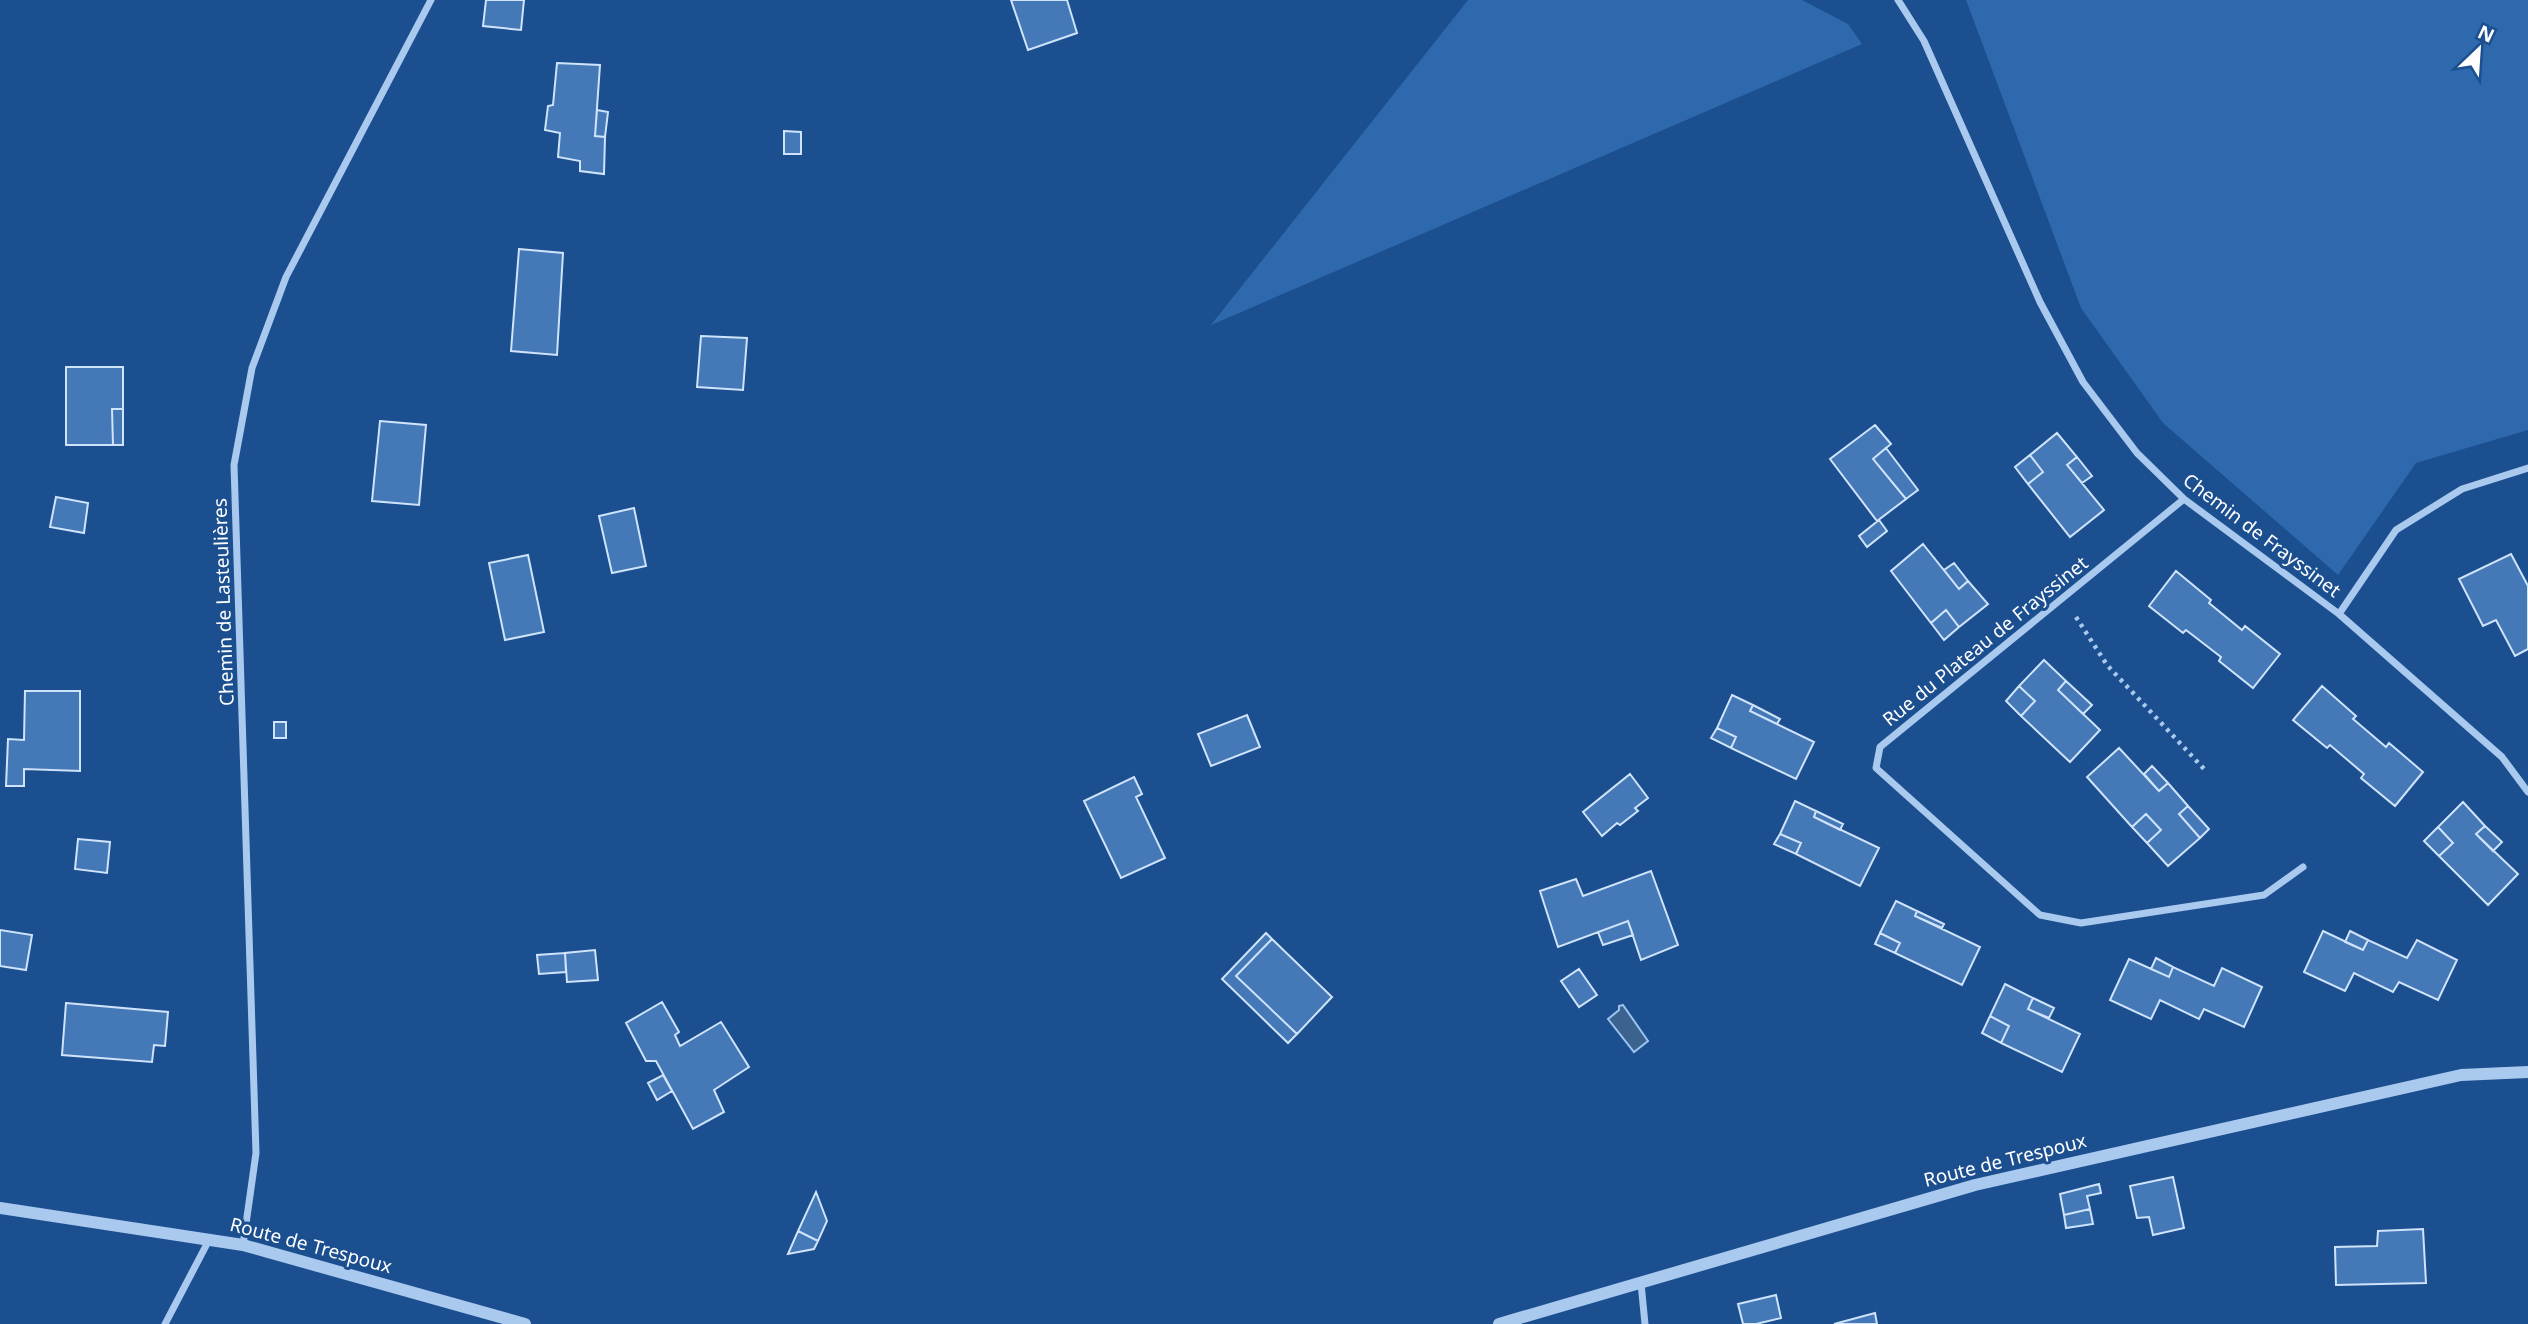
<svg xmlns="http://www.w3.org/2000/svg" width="2528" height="1324" font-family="'Noto Sans',sans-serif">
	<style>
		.green { fill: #2e69ad }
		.water { fill: #3c6290; stroke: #9cc4f0; stroke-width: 2 }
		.building { fill: #4478b7; stroke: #cfe3fa; stroke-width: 2 }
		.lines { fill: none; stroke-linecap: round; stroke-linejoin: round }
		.path { stroke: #a9c9ee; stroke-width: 4.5; stroke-dasharray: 3.5 5; stroke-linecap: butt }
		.minor { stroke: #a9c9ee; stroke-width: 7 }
		.tertiary { stroke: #a9c9ee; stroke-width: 12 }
		.labels { text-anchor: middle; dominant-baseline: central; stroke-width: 6; stroke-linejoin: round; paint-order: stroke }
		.street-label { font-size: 19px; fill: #fff; stroke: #1b4f8f }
	</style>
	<rect width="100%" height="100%" fill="#1b4f8f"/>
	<path class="green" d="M1468,0h334l46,24 14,20 -651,281z
		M1966,0h562v430l-112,33 -78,112 -175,-152 -82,-115z"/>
	<path class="water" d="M1623,1005l25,36 -14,11 -26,-33 11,-9v-4z"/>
	<path class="building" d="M486,0h38l-3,30 -38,-4z
		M1011,0h56l10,33 -49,17z
		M557,63l43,2 -5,71 10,1 -1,37 -24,-3v-10l-22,-4 2,-24 -15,-3 3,-24 5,-1z
		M597,110l11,2 -3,25 -10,-1z
		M784,131l17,1v22h-17z
		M519,249l44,4 -6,102 -46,-4z
		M701,336l46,2 -4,52 -46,-3z
		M66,367h57v42h-11l1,36h-47z
		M112,409h11v36h-10z
		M380,421l46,4 -7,80 -47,-4z
		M1875,425l16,19 -18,15 33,40 -29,22 -47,-62z
		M2057,433l20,24 -10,8 37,45 -34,27 -42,-53 15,-12 -13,-17z
		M1886,448l32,42 -12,9 -33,-40z
		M2030,455l13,17 -15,12 -13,-17z
		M2077,457l15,19 -10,7 -15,-18z
		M56,497l32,6 -4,30 -34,-6z
		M634,508l12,58 -34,7 -13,-57z
		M1879,520l8,11 -20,16 -8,-11z
		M1923,544l36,45 9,-8 20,23 -29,23 -13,-17 -15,13 -40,-52z
		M2511,554l17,32v63l-13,7 -19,-36 -13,6 -24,-47z
		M528,555l16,77 -39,8 -16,-77z
		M1954,563l14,18 -9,8 -15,-19z
		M2176,571l35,29 -2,3 33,27 3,-4 35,28 -27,34 -34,-27 2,-4 -35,-27 -3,3 -34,-27z
		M1946,610l13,17 -15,13 -13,-17z
		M2044,660l22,21 -8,9 42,40 -30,32 -49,-46 14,-15 -16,-15z
		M2066,681l26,24 -9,9 -25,-24z
		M2019,686l16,15 -14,15 -15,-15z
		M2322,686l34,30 -3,3 33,28 3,-4 34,29 -28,34 -34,-28 3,-4 -34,-29 -3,3 -34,-28z
		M25,691h55v80l-56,-2v17h-18l2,-47 16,1z
		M1732,695l21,10 -3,6 64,31 -18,37 -65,-31 5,-11 -19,-9z
		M1753,705l27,14 -3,5 -27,-13z
		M1247,715l13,32 -49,19 -13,-32z
		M274,722h12v16h-12z
		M1717,728l19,9 -5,11 -20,-10z
		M2119,748l40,43 9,-8 20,23 -9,8 21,24 -32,28 -21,-23 14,-13 -15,-16 -14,13 -45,-50z
		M2152,766l16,17 -9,8 -15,-17z
		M1630,774l18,24 -13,10 3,3 -18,14 -3,-2 -15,13 -19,-24z
		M1134,777l8,17 -6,3 29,61 -44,20 -37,-77z
		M1795,801l21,10 -2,6 65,31 -19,38 -64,-32 5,-11 -21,-9z
		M2463,802l22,24 -9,8 42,40 -30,31 -49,-49 14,-13 -15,-16z
		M2188,806l21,23 -9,9 -21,-24z
		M1816,811l27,13 -3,6 -26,-13z
		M2146,814l15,16 -14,13 -15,-16z
		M2485,826l17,16 -9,9 -17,-17z
		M2438,827l15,16 -14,13 -15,-15z
		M1780,834l21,9 -5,11 -22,-10z
		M78,839l32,3 -3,31 -32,-4z
		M1651,871l27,74 -37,15 -13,-39 -70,26 -18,-56 36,-12 7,17z
		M1896,901l21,10 -2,5 65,31 -18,38 -67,-32 5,-10 -20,-10z
		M1917,911l27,13 -2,4 -27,-12z
		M1628,921l5,14 -30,10 -5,-13z
		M0,930l32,5 -6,35 -26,-4z
		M2323,931l40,19 5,-10 39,18 10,-18 40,20 -19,40 -39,-18 -6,10 -39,-19 -9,18 -41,-19z
		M2350,931l18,9 -5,10 -18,-8z
		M1266,933l6,6 -36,37 61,58 -9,9 -66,-64z
		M1880,933l20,10 -5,10 -20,-9z
		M1272,939l60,58 -35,37 -61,-58z
		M595,950l3,30 -31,2 -2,-29z
		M565,953l1,19 -27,2 -2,-19z
		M2156,958l17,9 -4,10 -18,-8z
		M2129,959l40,18 4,-10 41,19 8,-18 40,19 -18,40 -40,-18 -5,10 -39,-19 -9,19 -41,-19z
		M1579,969l18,26 -18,12 -18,-26z
		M2005,984l28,14 -5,11 52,25 -18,38 -61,-29 8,-17 -19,-10z
		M2033,998l21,10 -5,10 -21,-9z
		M662,1002l17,30 -4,3 5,11 41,-24 28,45 -35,23 10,22 -31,17 -37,-68h-10l-20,-38z
		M66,1003l102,9 -3,34 -11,-1 -2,17 -90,-7z
		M1990,1016l19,10 -8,17 -19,-10z
		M663,1075l9,16 -15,9 -9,-17z
		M2173,1177l11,51 -31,7 -4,-18 -12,1 -7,-32z
		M2099,1184l2,9 -14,3 3,13 -26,6 -4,-21z
		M816,1192l11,29 -9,20 -20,-10z
		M2090,1209l3,15 -27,4 -2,-13z
		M2423,1229l3,54 -90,2 -1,-38 42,-1 1,-15z
		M798,1231l20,10 -4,8 -26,5z
		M1776,1295l5,23 -25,6h-13l-5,-20z
		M1875,1313l2,11h-43z"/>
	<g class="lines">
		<path class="path" d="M2076,617l31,48 98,105"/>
		<path class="minor" d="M1898,0l26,41 116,261 43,80 54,71 47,46 155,115 163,143 26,35
			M2184,499l-304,248 -4,21 164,147 41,8 183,-28 39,-28
			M2339,614l57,-84 66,-41 66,-21
			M243,1245l13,-92 -22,-688 18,-97 34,-91 145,-277
			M1641,1283l4,41
			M165,1324l44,-84"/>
		<path class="tertiary" d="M0,1208l243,37 282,79
			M1499,1324l476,-139 486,-110 67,-3"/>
	</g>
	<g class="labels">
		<g class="street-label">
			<text transform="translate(2262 535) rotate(37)">Chemin de Frayssinet</text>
			<text transform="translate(223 602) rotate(-92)">Chemin de Lasteulières</text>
			<text transform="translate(1985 641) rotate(-39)">Rue du Plateau de Frayssinet</text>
			<text transform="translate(2005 1160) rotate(-14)">Route de Trespoux</text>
			<text transform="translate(311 1245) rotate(15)">Route de Trespoux</text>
		</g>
	</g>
	<g transform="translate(2479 49) rotate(25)" stroke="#1b4f8f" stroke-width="5" paint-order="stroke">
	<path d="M0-5L12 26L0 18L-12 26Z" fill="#ffffff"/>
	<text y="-10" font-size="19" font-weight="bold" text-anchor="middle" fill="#ffffff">N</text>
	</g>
</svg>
